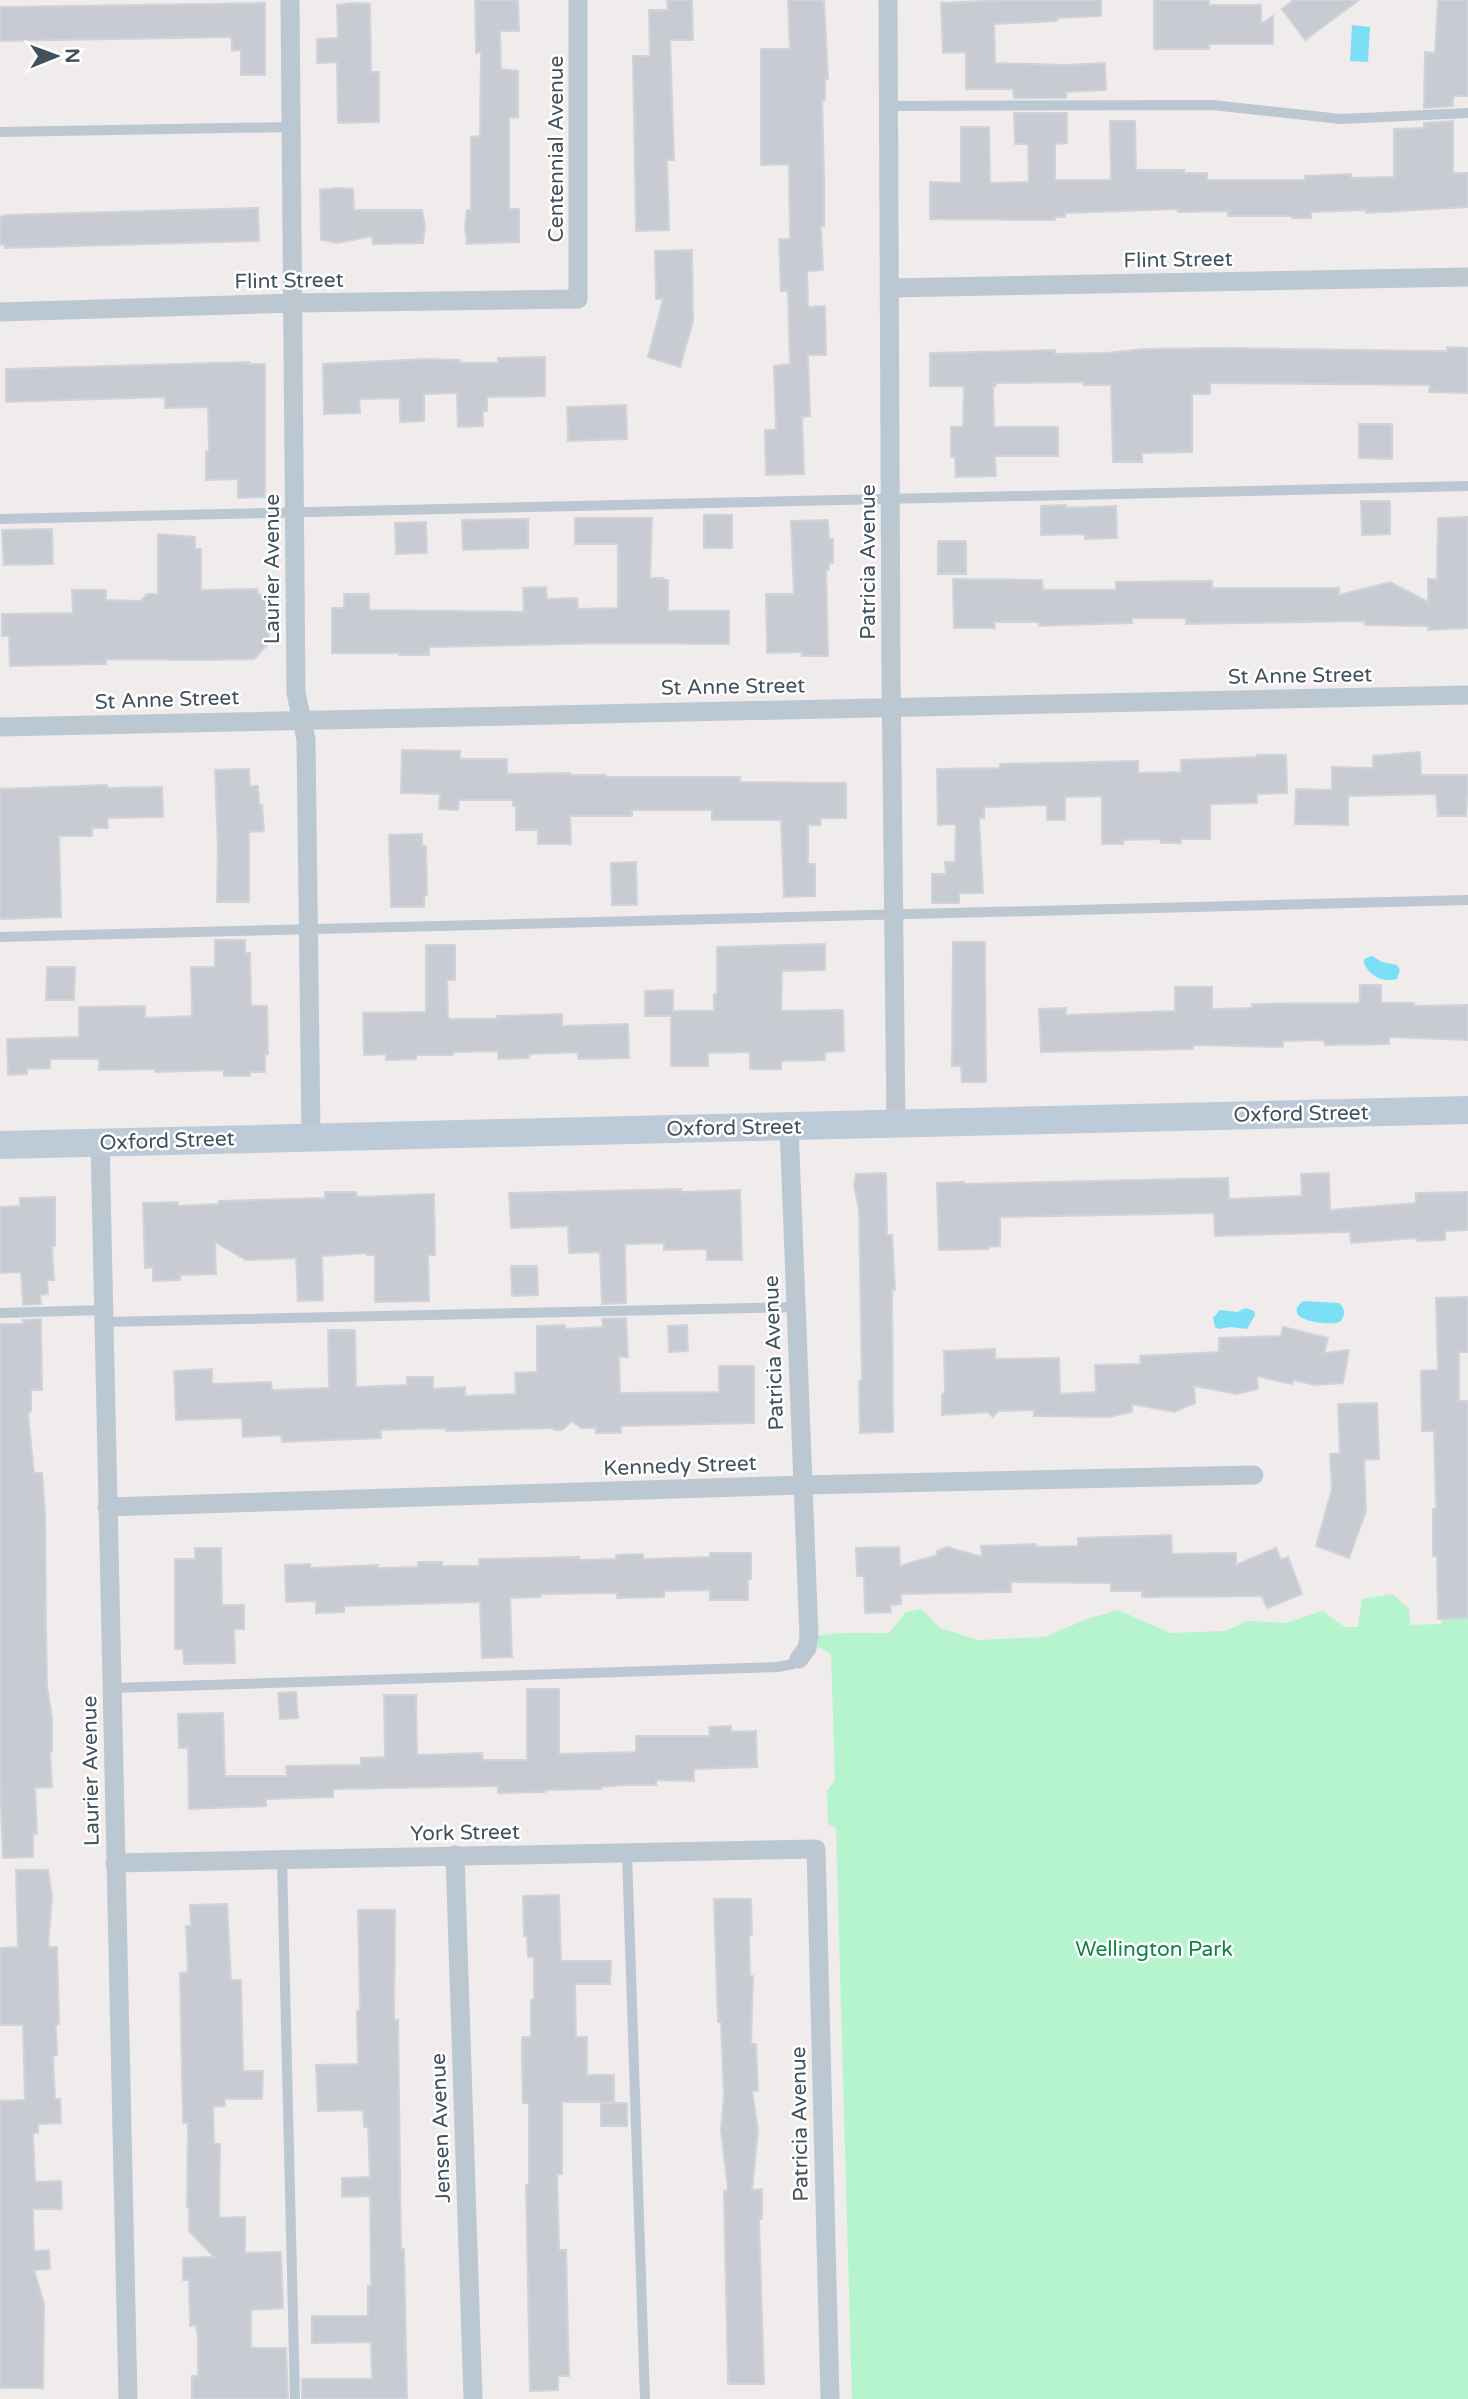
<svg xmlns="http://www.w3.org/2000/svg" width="1468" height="2399" font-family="'Varela Round',sans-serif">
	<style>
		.green { fill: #b5f4cc }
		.water { fill: #7cdff6 }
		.building { fill: #c8ccd2; stroke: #d0d3da; stroke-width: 2 }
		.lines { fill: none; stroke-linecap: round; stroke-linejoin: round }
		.service { stroke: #bbc8d1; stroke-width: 10 }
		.minor { stroke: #bbc8d1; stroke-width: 19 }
		.secondary { stroke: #bdcbd9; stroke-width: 28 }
		.labels { text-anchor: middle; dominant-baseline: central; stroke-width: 5; stroke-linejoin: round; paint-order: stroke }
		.street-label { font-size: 21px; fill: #43515c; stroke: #fff }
		.park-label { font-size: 21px; fill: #0c8647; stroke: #fff }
	</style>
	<rect width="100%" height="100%" fill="#f0ecec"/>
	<path class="green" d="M1393,1594l16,15 1,16 31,-1 4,-9 23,-1v785h-616l-16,-571 -8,-4 -1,-33 8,-11 -4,-126 -13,-7 -1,-10c13,-6 54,-3 72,-4l17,-21 15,-3 19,19 38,12 67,-3 42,-18 31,-9 52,23 56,-2 21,-10 38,2 38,-12 22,16h13l4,-28z"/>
	<path class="water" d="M1352,25l18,2 -2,35 -18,-1z
		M1372,956l10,6 15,3 3,5 -3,9c-14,4 -28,-3 -33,-16v-4z
		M1303,1301l36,2c6,5 7,12 1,19 -11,4 -61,-1 -37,-21z
		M1246,1308l8,3 1,4 -8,14 -16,-2 -13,2 -3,-2 -2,-9 7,-8 17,2z"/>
	<path class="building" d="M475,0h43l1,31h-19l1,38 17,2v46l-9,1v91h10v33l-52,2 -2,-17 2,-17h4v-73l9,-1 1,-84 -5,1z
		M667,0h25l1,40h-23l4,120h-7l2,70 -33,1 -3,-175h17l-1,-46h19z
		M788,0h36l4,79h-3v21h-3l2,75v51h-3l2,44 -16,1 1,36 17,-1 1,49h-18l2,61 -8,1 2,57 -38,1 -1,-45h11l-2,-64 16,-2 -2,-73h-7l-2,-52h11l-1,-75 -28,1v-116h29z
		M1005,0h96v16l-44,2v3l-63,3 1,39 69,2 41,-2 1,27 -40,2v6h-52l-1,-9h-47v-37l-23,1 -2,-50z
		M1154,0h55v5h52v19l12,-8v28h-64v5h-55z
		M1294,0h65l-54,40 -23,-31z
		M1438,0h30v96h-15v10l-29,2 1,-56 10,1z
		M265,3v72h-24v-25l-9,1v-14l-232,4v-34z
		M354,3l16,1 1,68h8v50l-41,1 -1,-61 -20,1v-24l21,-1 -1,-33z
		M1014,113h53v30l-12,1v36h56l-1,-59h25l1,49h48v3h23v7h98v-4l46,-2v4l43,-1v-48l30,-1v-5l29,-2v52h15v34l-102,6v-3l-55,2v6h-19v-2h-64v-5l-50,1v-3l-113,4v4h-10v3l-125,-1v-37l31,1v-56h28l1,56 39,-1 -1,-38h-13z
		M336,188l17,1 1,21h68l3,16 -2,17 -50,1 -1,-8 -34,7 -17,-3 -1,-50z
		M258,208l1,33 -254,7v-3h-5v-28l5,-2z
		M692,250l1,71 -13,46 -32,-10 15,-58h-7l-1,-48z
		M1447,347l21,1v45l-39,-1 1,-7 -220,-2v11h-18v58l-50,1v9h-29l-2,-77h-27v-3l-89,1 1,3h-3l1,41h64v29h-63l1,20 -40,1 -1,-20h-4v-30h12l1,-41h-34v-33l125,-3v4l51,-1 39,-4 82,-1 204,3h16z
		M545,357v39l-58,1v14h-4v15l-25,1 -1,-34 -33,1v27l-24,1v-24l-41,1 1,14 -36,1 -1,-50 104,-5 33,1v3h38v-5z
		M249,362v2h16v133l-27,1v-19l-32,1v-29h3l-1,-44 -43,1v-11l-159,5v-33z
		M626,405l1,34 -59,2 -1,-34z
		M1359,424h33v35l-33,-1z
		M1361,501h29v33l-28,1z
		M1066,505v3l50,-2 1,32 -32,1v-5l-44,1v-29z
		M704,515h28v33h-28z
		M1468,517v111l-40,2v-4l-63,-1v-4l-179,3v-6h-54v5l-64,2 -29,1v-4h-45l1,6h-41l-1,-49 89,1 1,10h73v-8l96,-1v7h127v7l51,-13 38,20v-23h9l1,-61z
		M575,518h77l-2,60h13v2h5v31h61v33l-120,-1 -180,4v8h-30v-2h-67v-45h12v-14h25v16l155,2 -1,-24 23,-1 1,12 30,-1 1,11 40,-1v-64h-43z
		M528,519v29l-65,2 -1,-30z
		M828,520l1,19h4v24h-4v7h-3l2,86h-26v-4l-35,1 -1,-59h28l-3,-73z
		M426,522l1,31 -31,1 -1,-31z
		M52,529l1,35 -49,1 -2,-35z
		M158,534l37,3v12h6v41l56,-1 1,6h10l1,48 -13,14 -2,2 -52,1 -96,-1v5l-96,2 -1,-30h-7v-22l71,-1 -1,-23h34v10l35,1 6,-7h11z
		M938,541h28v33h-28z
		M402,750l58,1v8h47v15l63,-1v2h36v2h134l-1,5 107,1v35h-25l-1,7h-12v39h7v32l-31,1 -3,-77h-69v-10h-80v6h-62l1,28h-33v-14h-22v-24h-3v-6h-54l-1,10 -19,-1 1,-15 -39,-1z
		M1420,752l1,23h47l-2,41h-28l-2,-22 -88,2v29l-53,-1 1,-35 36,1v-23l41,1v-12z
		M1257,755h29l1,38 -30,1v9l-47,1v35h-29v4h-20v-4l-38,1v4h-21v-48l-37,1v23h-18v-15l-63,2v11h-5l4,75h-24v10h-27v-29h14l-1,-12h10l1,-38 -18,1 -1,-56 63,-1v-4l138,-3v12l43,-1v-12l76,-3z
		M249,769l1,17h8l1,19h3l2,26 -15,1v70h-32l1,-53 -3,-79z
		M107,785v3l55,-1 1,30 -56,1 1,10h-16v8h-33l2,81 -61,2v-130z
		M422,834v12h4l1,49h-3v12h-33l-2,-72z
		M636,862l1,43h-25l-1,-42z
		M215,940h30v13h5l1,53h16l1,48h-3v18h-15v4h-26v-6l-69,2v-3l-56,1v-11h-49v9l-23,1v5l-19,1 -1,-36 72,-2v-30l66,-1v12l47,-2 -1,-49h24z
		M953,942h32l1,140h-24l-1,-16h-9z
		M825,944v26l-43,1 -1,40 62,-1 1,41 -19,1v8l-44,1v8h-31v-17l-42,1v13h-37v-50h-26v-25l28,-1v21h41v-17h3v-47z
		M426,945h29v35h-8l1,39h49v-3l65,-2v12l66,-2 1,34 -51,1v-7l-49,2v4l-31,1v-8l-45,1v3h-37v4l-30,1v-6l-22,1 -1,-42 63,-1z
		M47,967h28l-1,33h-28z
		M1360,985h21v18h33v3l54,-1v35l-79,-3v7l-64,1 -1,-5 -41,1v6l-90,-2v4l-152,3 -2,-43 27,-1v7l109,-4v-24h37v22l40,-1v-4l108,-1z
		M886,1173l1,62h5l3,55h-3l1,142 -33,1 -1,-52h3l-3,-171 -5,-25 2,-11z
		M1329,1173l1,37 86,-7v-10l52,-1v38l-23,1v9l-28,1v-3l-66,5 -1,-11 -135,4 -1,-23 -214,4v29l-12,1v2l-49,1 -2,-67 27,-1v2l264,-6 1,21 73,-3 -1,-22z
		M681,1189v3l59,-2 2,70h-35v-11l-43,1v-7l-39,1 1,59 -24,1 -2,-52 -31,1 -1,-27 -57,2 -2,-35z
		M325,1192h31l1,5 77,-3 1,61h-7l1,46 -54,1v-47h-8v-2l-45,3 1,44 -25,1 -2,-43 -50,2 -31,-18 1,32 -36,1v5l-27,1v-14l-8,1 -2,-65 35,-1v4l41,-2v-3l106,-3z
		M55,1197v49h-3l2,34h-7l1,14 -8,1 1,9 -18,1 -2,-33 -21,1v-66l20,-1v-8z
		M511,1266h26l1,29 -26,1z
		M1468,1297v55h-9v49h9v217l-30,1 -1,-63h-4v-47h3l-2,-78h-12l-1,-60 17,-1 -2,-72z
		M626,1318l2,39h-9l1,36 99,-1v-26h35v57l-133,3v7h-25v-5h-15l-9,-7 -10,9h-7l-3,-2 -106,3v-3l-65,2v8l-99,4 -1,-7 -38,2 -1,-19 -66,2 -2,-49 38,-2v15l59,-2 1,8 57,-2 -1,-58h27l1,57 51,-2v-8h26v12l32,-2v9l51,-2 -1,-21 22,-1v-46l28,-1v4l38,-2 -1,-8z
		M41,1319l1,71h-11v21l-3,3 6,59h8l3,37 1,121 1,55 5,32v33h-2l2,36 -17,1 2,46h-4v23l-30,1 -3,-77v-457h23v-4z
		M687,1325l1,26 -19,1 -1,-26z
		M1283,1327l45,11 -4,15 25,-3 -6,33 -28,2 -22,-5 -1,4 -35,-8 1,13 -21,5 -43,-8 1,17 -21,9 -42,-8v8l-24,5 -74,-1v-6l-36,1 -5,6 -6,-5 -45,3v-21l3,-1 -1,-42 51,-2v10l64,-1 1,36 36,-2 -1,-27 46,-1 -1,-8 79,-4v-14l62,-2z
		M1377,1403l2,56 -15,1 2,51 -17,47 -33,-12 16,-57 -2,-35 10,-1 -2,-49z
		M1171,1535l1,19 64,-1v12l40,-17 5,12 7,-3 14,37 -35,14 -5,-12 -120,1v-6h-31v-8l-100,-1v10l-110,2v10l-11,1 1,7 -26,1 -1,-37h-7l-1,-28 43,-1 1,19 37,-11v-4l10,-4 35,10 -1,-11 55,-2v3l42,-1v-8z
		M195,1548h26l1,57h22v24h-10l1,34 -51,1 -1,-15h-8v-90h20z
		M710,1553h41v26h-3v21h-38v-10l-46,1v6l-47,1v-5l-76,1v3l-31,1 2,59 -30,1 -2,-56 -136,4v6l-28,1v-12l-30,1 -1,-37 25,-1v4l68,-3v3l40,-1v-5h24v4h37v-7l100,-2v3l37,-1v-4l27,-1v5l67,-2z
		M527,1689h32v65l77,-2v-16h74l-1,-9 22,-1v6l25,-1 1,36 -63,2v12l-38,-1v5h-31l-24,2v2l-56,1v2l-47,1v-7l-165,3v8l-67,2v7l-77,3 -1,-61h-9l-1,-34 45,-1 2,63h62l-1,-10 75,-1v-7l24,-1 -1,-62h32l1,60 65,-2 1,7h44z
		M296,1692l2,26 -18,1 -2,-26z
		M16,1870h32l4,26 -4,51h9l2,77h-3l1,31 -4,1 2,43h5l1,24 -23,1v9h-5l2,49 26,-1 1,28h-29l1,42 15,-1 1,19 -16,1 10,34 -1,84h-43v-287l25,-1 -2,-75h-23v-77l18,-1z
		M559,1895l2,66h50l-1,23h-35l1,53h11v38h27v27h-52v72h-5l2,76h7l3,126h-11v14l-28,1 -4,-206h3v-82h-6l-1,-36v-30h9v-37h3v-43h-6l-1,-21h-3l-1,-40z
		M714,1899h37l1,36h-3l1,41h3l-2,68h5l2,47h-6l6,39 -6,60 10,-1v30h-3l5,165h-36l-4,-193 4,-1 -7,-60 3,-33 -3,-75h-3z
		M227,1904l4,76h10l2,91h20l-1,28h-38l1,7 -12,1 1,37h6l-1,74 26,-1v36l36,-1 2,56 -32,2v38h35l2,51h-96v-23h6v-37l-2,-14 -6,1 -1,-46h-6v-22l31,-1 -25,-26v-24h-2l1,-84h-5l-3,-150 8,-1 -2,-46h5l-1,-21z
		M358,1910h37l-1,110h4l3,229h3l3,150h-105v-20h70l-1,-37 -59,1v-27h56v-30h3l-1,-90 -28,1v-19l28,-1 -2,-50h-4l-1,-17 -45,1 -2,-46 42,-1 -1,-53 3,-1z
		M601,2103h26v23h-26z"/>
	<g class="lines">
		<path class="service" d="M888,106l324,-1 129,14 127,-6
			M0,132l292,-5
			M0,519l1468,-33
			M0,937l1468,-37
			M0,1313l103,-3
			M103,1322l692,-15
			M112,1688l666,-21 15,-3 6,-5
			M627,1853l18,546
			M282,1860l13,539"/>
		<path class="minor" d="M290,0l6,693 10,46 5,397
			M888,0l3,674 5,451
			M889,288l579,-11
			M0,312l293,-9 285,-4v-299
			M0,727l1468,-32
			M789,1126l20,511 -2,11 -8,11
			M100,1143l28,1256
			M107,1507l696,-22 451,-10
			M455,1855l18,544
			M115,1863l701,-14 14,550"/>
		<path class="secondary" d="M0,1145l1468,-35"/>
	</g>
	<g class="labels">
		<g class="street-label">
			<text transform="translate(556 149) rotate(-90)">Centennial Avenue</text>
			<text transform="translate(1178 260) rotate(-1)">Flint Street</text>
			<text transform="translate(289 281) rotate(-1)">Flint Street</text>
			<text transform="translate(868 562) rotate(-90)">Patricia Avenue</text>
			<text transform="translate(272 569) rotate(-90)">Laurier Avenue</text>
			<text transform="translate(1300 676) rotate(-1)">St Anne Street</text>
			<text transform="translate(733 687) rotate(-1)">St Anne Street</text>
			<text transform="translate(167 700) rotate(-2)">St Anne Street</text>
			<text transform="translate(1301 1114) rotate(-1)">Oxford Street</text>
			<text transform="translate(734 1128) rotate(-1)">Oxford Street</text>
			<text transform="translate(167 1141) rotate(-2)">Oxford Street</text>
			<text transform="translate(774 1353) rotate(-92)">Patricia Avenue</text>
			<text transform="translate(680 1466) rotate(-2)">Kennedy Street</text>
			<text transform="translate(91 1771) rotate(-91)">Laurier Avenue</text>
			<text transform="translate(465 1833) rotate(-1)">York Street</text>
			<text transform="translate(800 2124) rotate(-91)">Patricia Avenue</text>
			<text transform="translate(441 2128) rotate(-92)">Jensen Avenue</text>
		</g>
		<g class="park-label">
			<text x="1154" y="1949">Wellington Park</text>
		</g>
	</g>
	<g transform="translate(56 56) rotate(89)" stroke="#ffffff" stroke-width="5" paint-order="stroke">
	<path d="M0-5L12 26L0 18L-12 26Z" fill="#43515c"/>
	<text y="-10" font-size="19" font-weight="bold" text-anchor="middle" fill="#43515c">N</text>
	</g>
</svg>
